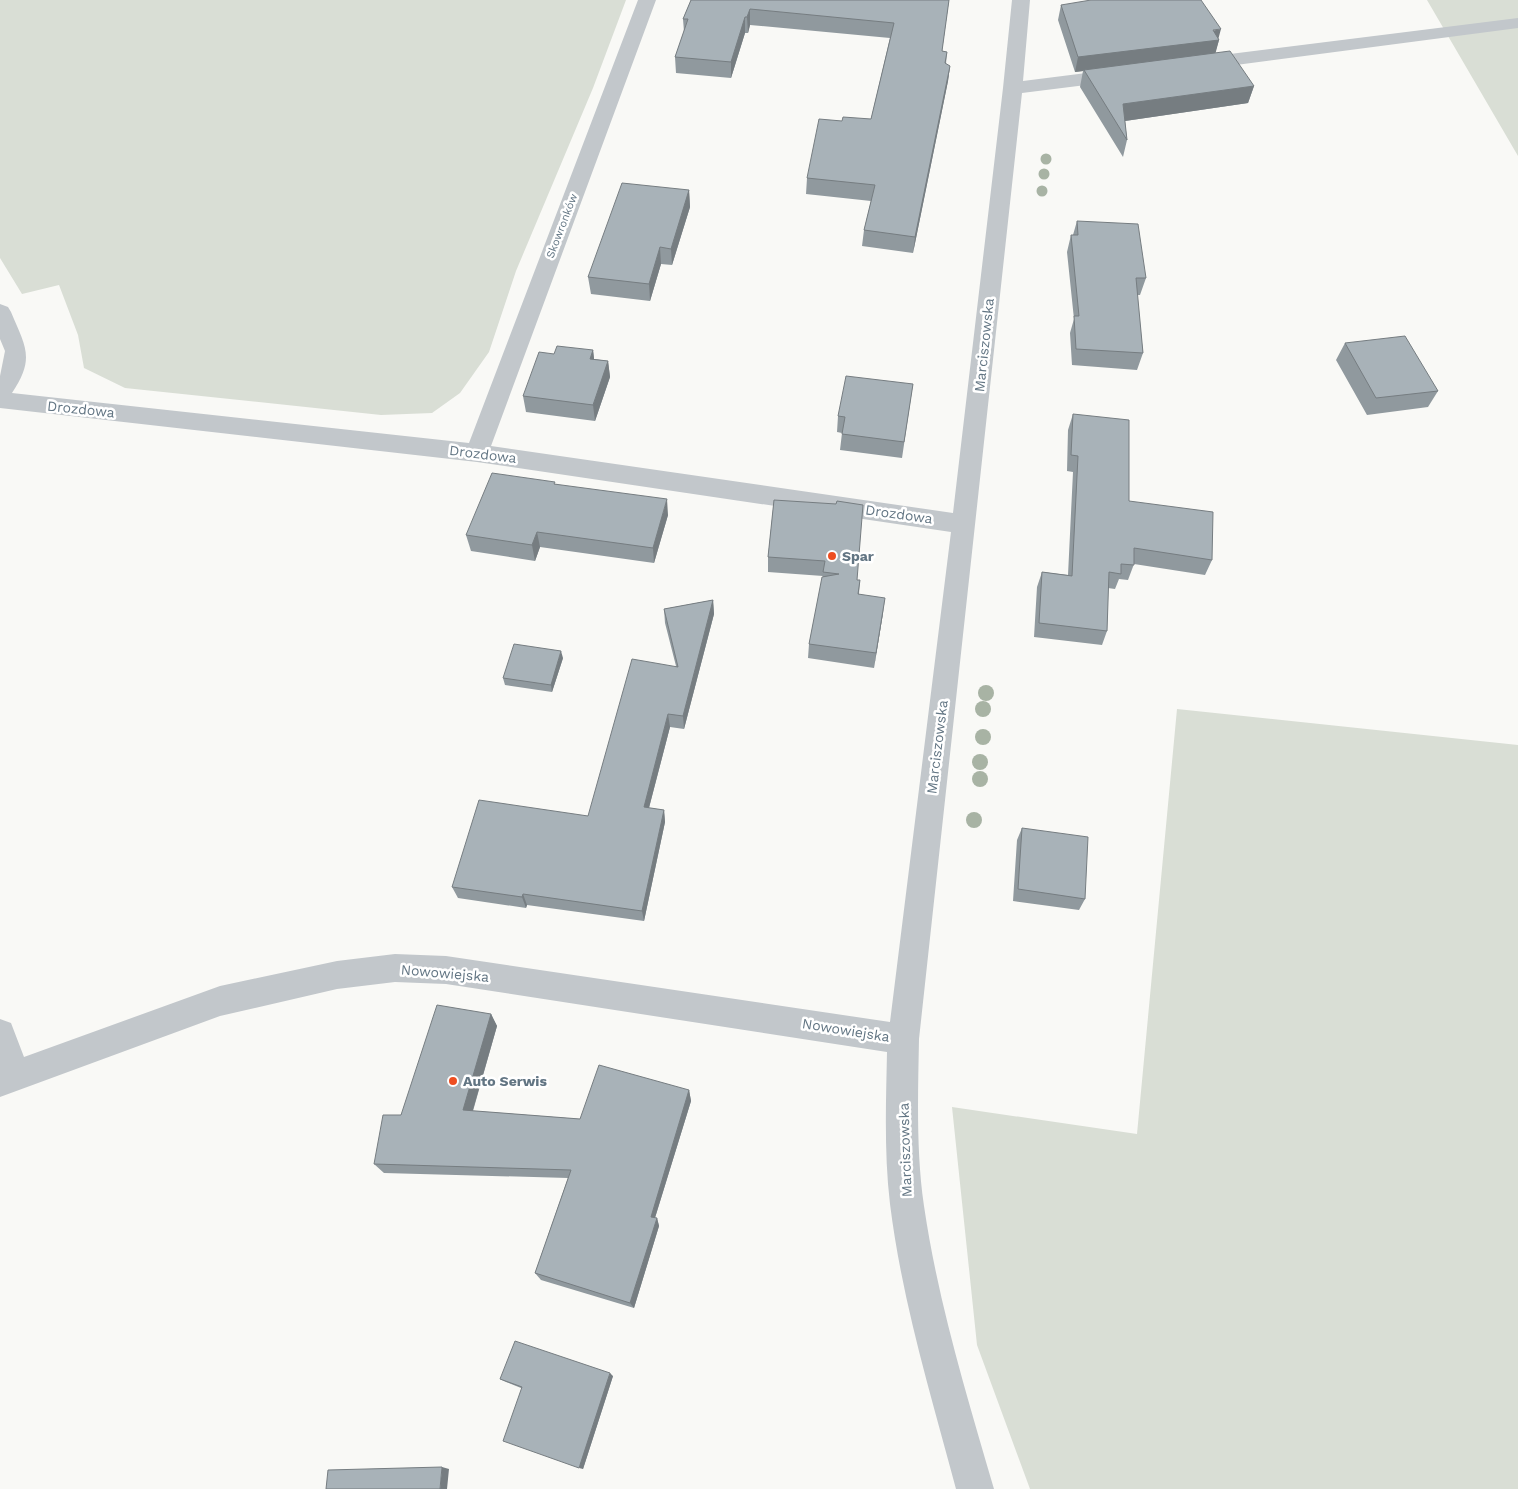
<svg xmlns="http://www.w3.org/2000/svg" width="1518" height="1489" font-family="'Work Sans',sans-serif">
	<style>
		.green { fill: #d9ded5 }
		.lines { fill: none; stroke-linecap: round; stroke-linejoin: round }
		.minor { fill: #c2c7cb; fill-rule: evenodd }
		.tree { fill: #a8b3a4 }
		.wall { fill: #90999e }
		.shaded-wall { fill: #767d81 }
		.building { fill: #a8b2b8; stroke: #767d81 }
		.poi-dot { fill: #ee4e21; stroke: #fff; stroke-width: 2 }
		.labels { text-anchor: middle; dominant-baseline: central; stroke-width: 5; stroke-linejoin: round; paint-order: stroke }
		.far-street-label { font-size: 11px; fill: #627583; stroke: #fff }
		.street-label { font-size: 14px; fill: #627583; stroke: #fff }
		.poi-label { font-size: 14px; font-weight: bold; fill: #627583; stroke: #fff; text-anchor: start }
	</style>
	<rect width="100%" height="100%" fill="#f9f9f6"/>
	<path class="green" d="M0,0h626l-33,88 -77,183 -27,81 -29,41 -28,20 -51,2 -256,-27 -41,-20 -6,-33 -19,-50 -37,9 -22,-36z
		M1427,0h91v156z
		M1177,709l341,36v744h-488l-53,-144 -25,-238 185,27z"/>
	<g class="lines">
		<path class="minor" d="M638,0h18l-165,446 462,67 50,-425 9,-88h18l-7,81 95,-12 7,2 2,4 -2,4 -7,2 -96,12 -103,946c-1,55 -3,112 5,167 14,96 43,190 70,283h-38c-25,-94 -54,-188 -66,-285 -6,-51 -4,-102 -3,-152l-441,-68 -51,-2 -58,7 -117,27 -220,81v-78l11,4 13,34 196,-71 117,-25 58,-7 51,2 444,66 61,-490 -474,-70 -477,-54v-32l5,-25 -5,-12v-35l8,3 3,5c15,36 24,46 1,81l457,50z
			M1518,18v10l-320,42 -7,-2 -2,-4 2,-4 7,-2z"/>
	</g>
	<g class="tree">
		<circle cx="1046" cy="159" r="5.5"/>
		<circle cx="1044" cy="174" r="5.5"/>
		<circle cx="1042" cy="191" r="5.5"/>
		<circle cx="986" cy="693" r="8"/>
		<circle cx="983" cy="709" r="8"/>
		<circle cx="983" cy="737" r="8"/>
		<circle cx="980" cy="762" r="8"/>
		<circle cx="980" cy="779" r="8"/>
		<circle cx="974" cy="820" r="8"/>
	</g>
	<path class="wall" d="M691,0h258l-7,51 5,1 -1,12 4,2 -2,15 -35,172 -51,-7 2,-16 7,-29 -65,-7 1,-16 35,-57 29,-2 19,-81 -140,-13 -2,8h-3l-14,45 -55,-5 -1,-16 9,-25 -1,-13z
		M1061,5l157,33 1,2 -4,13 39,33 -6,17 -123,18 2,19 -4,17 -43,-70 3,-16 -8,1 -17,-52z
		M689,190l1,17 -18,58 -11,-1 -11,37 -59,-7 -3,-17z
		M1077,221l69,57 -6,17h-3l6,58 -6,17 -65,-5 -2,-32 4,-14 -7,-67 4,-17h2z
		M1345,343l93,48 -10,16 -61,8 -31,-55z
		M593,350l1,9 14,2 2,16 -15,44 -69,-9 -3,-16 31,-42z
		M913,384l-11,74 -62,-8 2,-17 -5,-1 1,-16z
		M1073,414l56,87 83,59 -7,15 -71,-11 -6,16 -9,-1 -4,10 -7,-1 -1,43 -5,14 -68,-8 3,-50 5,-15 26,3 5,-103 -6,-1 1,-41z
		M555,484l113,31 -14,48 -114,-16 -5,14 -64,-10 -5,-16z
		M774,500l83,80h3l-1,14 24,19 -9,55 -66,-10 1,-14 14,-68 -55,-4v-15z
		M713,600l1,14 -30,115 -14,-2 -21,81 15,2 1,12 -21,99 -117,-16 -1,3 -68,-10 -6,-11 136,-71 88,-150 -11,-43 -1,-14z
		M563,658l-11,34 -47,-7 -2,-7z
		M1022,828l63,71 -6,11 -66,-9 4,-61z
		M491,1014l6,12 -24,85 107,8 109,-29 2,11 -36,117h2l2,8 -25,82 -93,-28 -6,-7 33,-95 -184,-5 -10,-9 27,-49z
		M613,1376l-30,93 -62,-81 -15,-6 -6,-3z"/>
	<path class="shaded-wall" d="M750,9v16l-2,8 -1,-16z
		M745,17v16l-14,45v-16z
		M1221,29l-3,11h1l-4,15 -131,15 -1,1 -8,1 3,-15z
		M950,66l-2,15 -35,172 2,-16z
		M1254,86l-6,17 -130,19 5,-18z
		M689,190l1,17 -18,58 -1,-16z
		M660,247l1,17 -11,37 -1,-17z
		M593,350l2,17 -5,-8z
		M608,361l2,16 -15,44 -2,-16z
		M667,499l1,16 -14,48 -1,-15z
		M537,532l3,15 -5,14 -3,-16z
		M885,598l-2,15 -9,55 2,-15z
		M713,600l1,14 -30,115 -1,-13z
		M561,651l2,7 -11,34 -1,-7z
		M668,714l2,13 -24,92 -2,-12z
		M664,810l1,12 -21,99 -2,-10z
		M523,894l4,11 -1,3 -4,-11z
		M491,1014l6,12 -27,94 -7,-10z
		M689,1090l2,11 -38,123 -2,-7z
		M657,1218l2,8 -25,82 -4,-5z
		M610,1373l3,3 -30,93 -4,-1z
		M442,1467l7,2 -2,20h-7z"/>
	<path class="building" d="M691,0h258l-7,51 5,1 -2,11 5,3 -35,171 -51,-7 11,-45 -68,-7 12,-59 23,2 1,-4 28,2 23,-96 -144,-14 -3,8h-2l-14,45 -56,-5 13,-38h-5z
		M1091,0h110l20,29 -8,1 6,10 -141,17 -17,-52z
		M1230,51l24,35 -131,18 4,36 -43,-70z
		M622,183l67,7 -18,59 -11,-2 -11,37 -61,-7z
		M1077,221l61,3 8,54h-10l7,75 -67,-4 -2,-33h5l-8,-81h7z
		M1405,336l33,55 -62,7 -31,-55z
		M557,346l36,4 -3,9 18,2 -15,44 -70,-9 16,-44 15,2z
		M846,376l67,8 -9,58 -62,-8 3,-17 -7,-1z
		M1073,414l56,6v81l84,11 -1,48 -78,-12v17l-13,-1v10l-12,-2 -2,59 -68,-8 3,-51 30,4 6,-120 -7,-1z
		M492,473l63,9 -1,2 113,15 -14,49 -116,-16 -5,13 -66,-10z
		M774,500l62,4 1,-3 26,4 -6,75h3l-2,14 27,4 -9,55 -67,-9 13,-67 17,-3 -16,-2 2,-11 -57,-4z
		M713,600l-30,116 -15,-2 -24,93 20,3 -22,101 -119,-17 -1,3 -70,-10 27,-87 109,16 44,-157 46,8 -14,-58z
		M514,644l47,7 -10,34 -48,-7z
		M1022,828l66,9 -3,62 -67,-10z
		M437,1005l54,9 -28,96 117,9 19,-54 90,25 -38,127 6,1 -27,85 -95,-30 36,-103 -197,-6 9,-49h18z
		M515,1341l95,32 -31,95 -76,-27 19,-54 -22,-8z
		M442,1467l-2,22h-114l2,-19z"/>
	<g class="poi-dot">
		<circle cx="832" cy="556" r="5"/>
		<circle cx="453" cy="1081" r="5"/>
	</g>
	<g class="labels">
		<g class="far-street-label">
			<text transform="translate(562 226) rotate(-69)">Skowronków</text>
		</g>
		<g class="street-label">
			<text transform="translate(984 345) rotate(-84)">Marciszowska</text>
			<text transform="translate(81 409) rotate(6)">Drozdowa</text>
			<text transform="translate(483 454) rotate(7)">Drozdowa</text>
			<text transform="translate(899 514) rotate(8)">Drozdowa</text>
			<text transform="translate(937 747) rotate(-83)">Marciszowska</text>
			<text transform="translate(445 973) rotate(5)">Nowowiejska</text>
			<text transform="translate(846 1030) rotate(9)">Nowowiejska</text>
			<text transform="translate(905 1150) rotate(-92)">Marciszowska</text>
		</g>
		<g class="poi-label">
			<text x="842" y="556">Spar</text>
			<text x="463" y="1081">Auto Serwis</text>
		</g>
	</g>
</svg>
